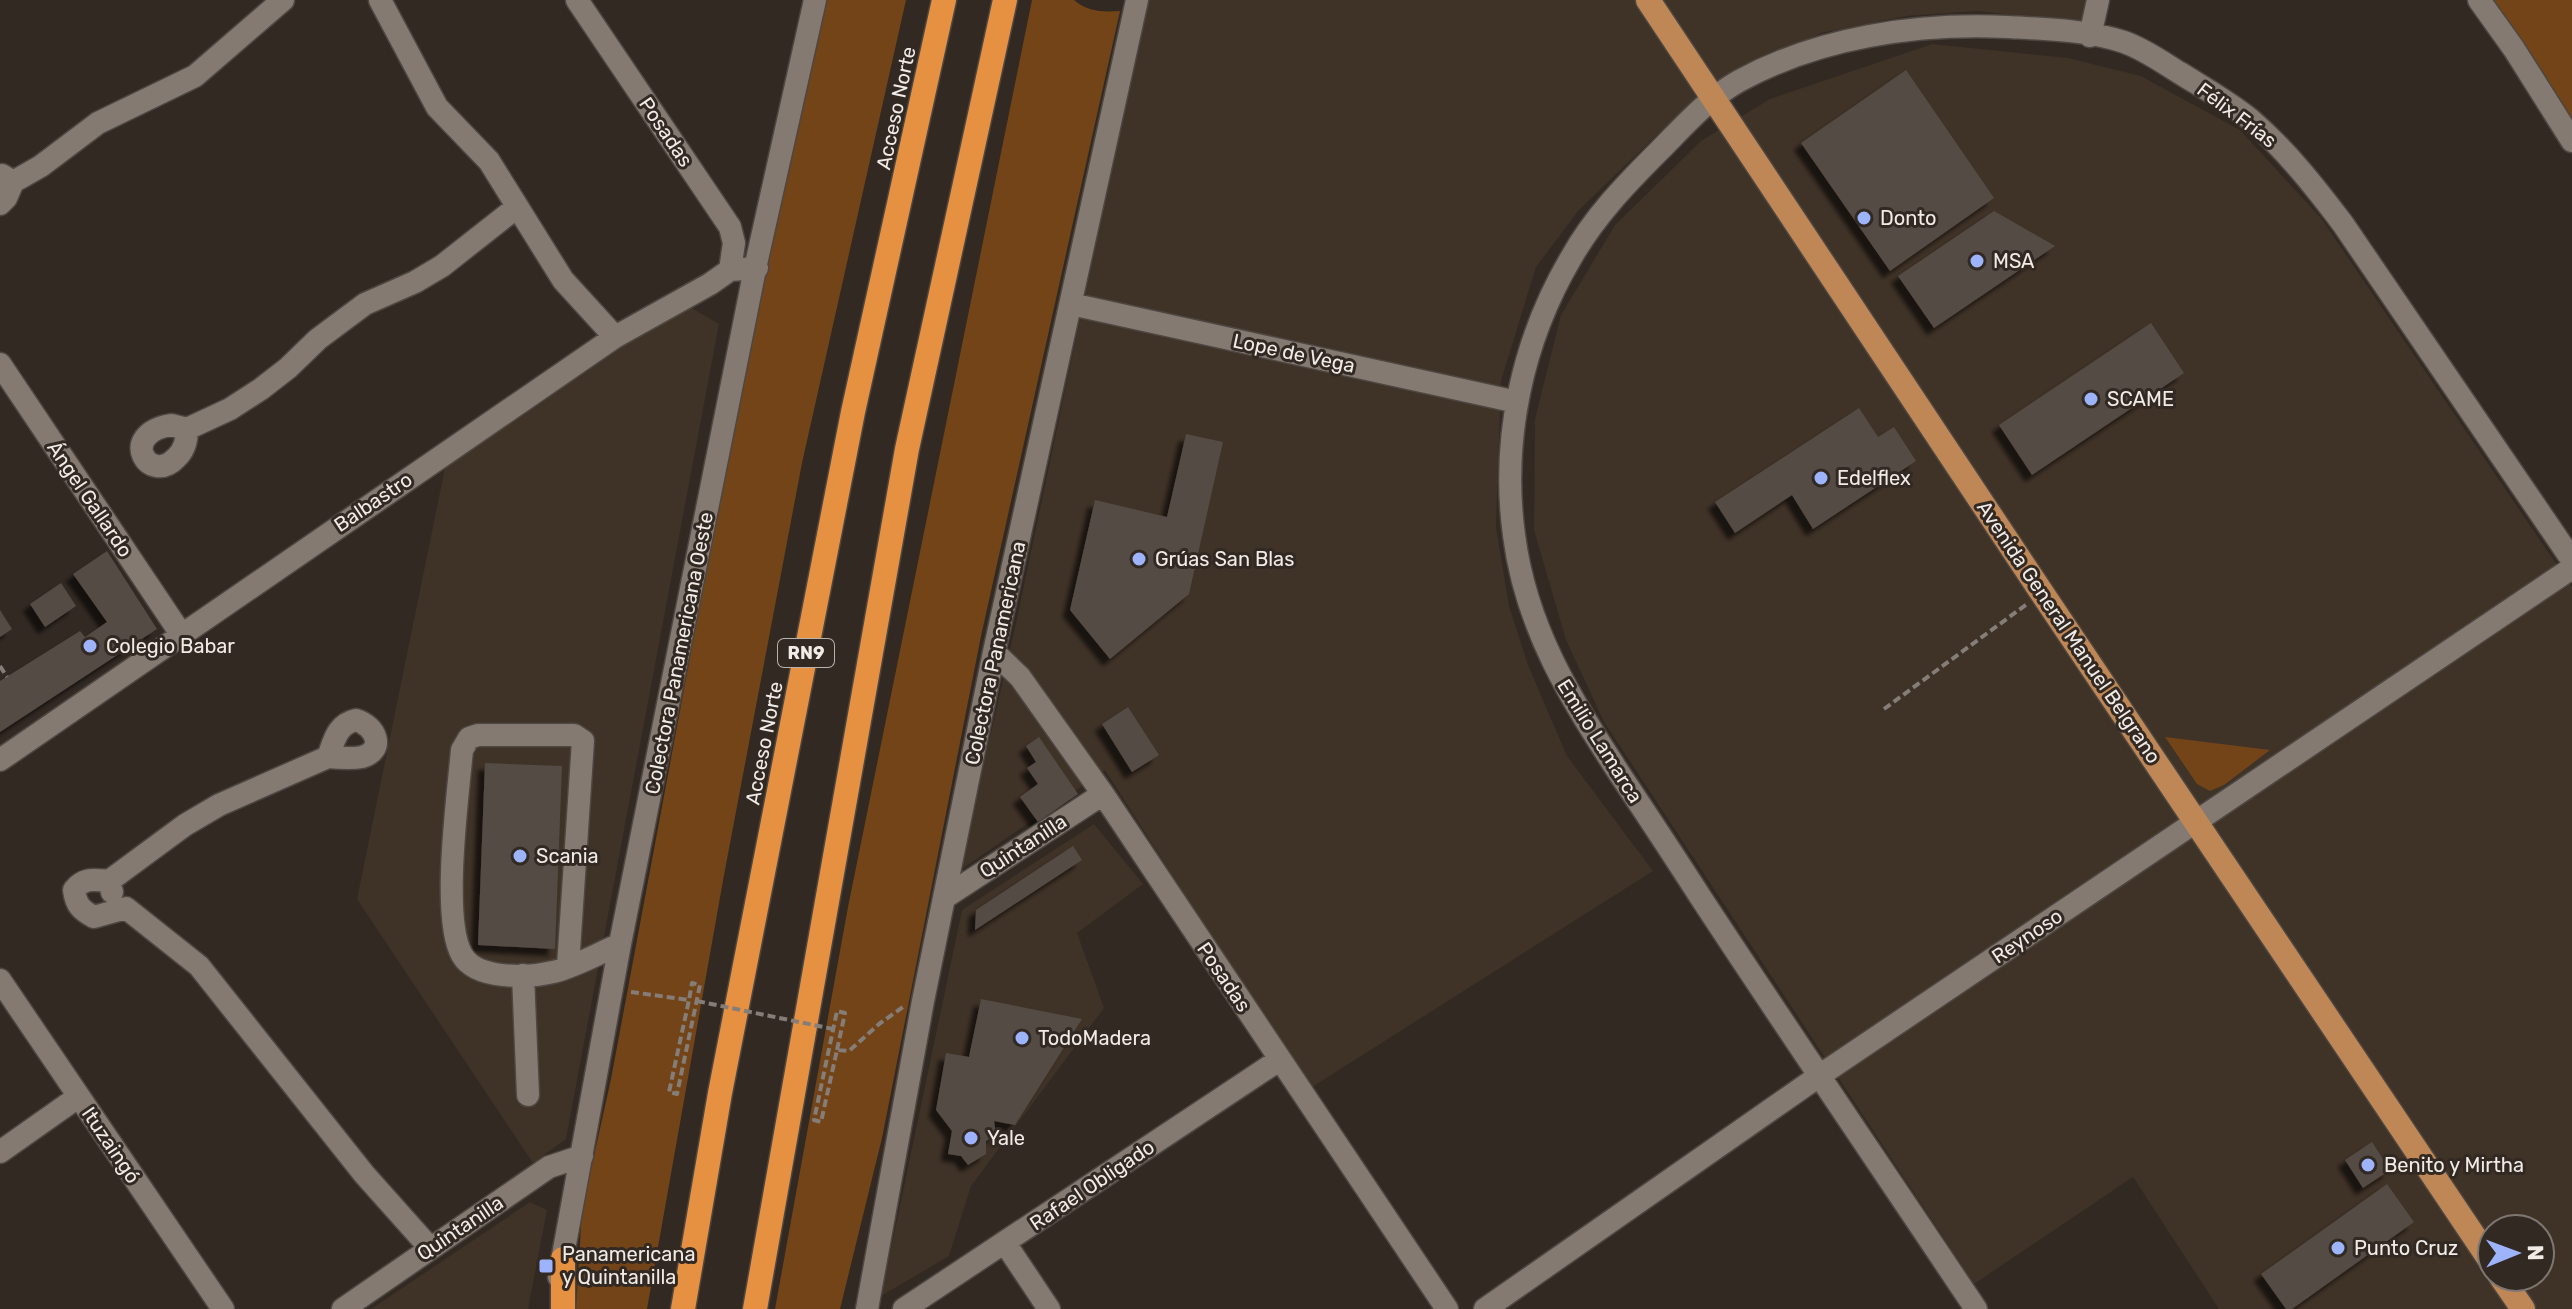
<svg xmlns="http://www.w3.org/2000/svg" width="2572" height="1309" font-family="Rubik,sans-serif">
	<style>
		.built { fill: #3f3227; fill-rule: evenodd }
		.green { fill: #734418 }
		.building { fill: #554b44; filter: url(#shadow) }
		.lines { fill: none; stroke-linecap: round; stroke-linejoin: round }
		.minor-casing { stroke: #4d4641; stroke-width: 25 }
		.major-casing { stroke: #4d4641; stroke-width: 27 }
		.highway-casing { stroke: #4d4641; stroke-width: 27 }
		.path { stroke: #847d78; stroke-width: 4; stroke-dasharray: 8 4; stroke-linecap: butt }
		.minor { stroke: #847a72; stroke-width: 22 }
		.major { stroke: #bf8755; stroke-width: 24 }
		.highway { stroke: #e69042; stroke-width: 24 }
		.path-bridge { stroke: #847d78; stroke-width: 4; stroke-dasharray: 8 4; stroke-linecap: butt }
		.poi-dot { fill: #9db4fd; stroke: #322923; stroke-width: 3 }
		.labels { text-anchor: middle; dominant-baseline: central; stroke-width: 6; stroke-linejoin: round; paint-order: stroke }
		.shield { fill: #322923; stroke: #b8b1ac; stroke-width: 2 }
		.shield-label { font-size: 18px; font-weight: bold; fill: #f1ebe7 }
		.street-label { font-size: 20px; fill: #f1ebe7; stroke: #322923 }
		.poi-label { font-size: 20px; fill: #f1ebe7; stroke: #322923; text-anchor: start }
	</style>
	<defs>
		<filter id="shadow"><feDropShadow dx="-7" dy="7" stdDeviation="2" flood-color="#0009"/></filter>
	</defs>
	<rect width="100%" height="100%" fill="#322923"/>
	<path class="built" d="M1149,0h938l-5,23 -105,-12 -71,5 -85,17 -83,39 -46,29 -113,109 -43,57 -35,114 -5,146 13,79 19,59 39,91 86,115 -344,218 -204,-319 -146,101 56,-243 128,-609z
		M1932,44l136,14 73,18 99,54 81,88 251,369v722h-353l-86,-132 -159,107 -370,-562 -38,-82 -32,-110 1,-111 26,-104 54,-90 86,-84 69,-42zM2492,1229h48v48h-48z
		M692,308l27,16 -153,815 -33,24 -176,-264 90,-441 224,-146z
		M1094,824l49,60 -66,49 27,75 -133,178 -22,70 -68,40 81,-386z
		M530,1202l17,8 -19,99h-157z"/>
	<path class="green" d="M821,0h85l-104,463 -78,412 -77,434h-71l6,-99 29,-131 165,-881z
		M1032,0h42c14,12 29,12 46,11l-139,625 -99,502 -42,171h-65l73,-402z
		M2479,0h93v141z
		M2165,737l105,13 -46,35 -14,6 -13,-7z"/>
	<path class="building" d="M1906,70l88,128 -104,73 -89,-128z
		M1994,211l61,35 -121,82 -36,-52z
		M2151,323l33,50 -152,102 -33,-50z
		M1859,408l19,29 16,-10 22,34 -103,68 -21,-34 -57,38 -20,-31z
		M1186,434l37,8 -34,152 -79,65 -40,-49 25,-110 72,17z
		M107,551l50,78 -157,103v-51l80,-50 5,6 22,-15 -34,-48z
		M61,583l15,23 -31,21 -15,-23z
		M0,610l12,19 -12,8z
		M1128,707l31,48 -27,17 -30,-48z
		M1039,737l39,57 -40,28 -18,-25 18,-13 -11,-16 9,-6 -10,-16z
		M485,763l77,3 -7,183 -77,-4z
		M1073,846l9,14 -107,70 1,-20z
		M981,999l101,20 -67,106 -21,-4 2,13 -10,7v13l-18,11 -7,-9 -13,-2 4,-23 -16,-21 10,-57 23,4z
		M2372,1142l18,28 -27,18 -18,-28z
		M2387,1184l27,38 -122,87h-6l-25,-35z"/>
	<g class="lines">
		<g class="minor-casing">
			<path id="minor" d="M380,0l57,107 52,54 74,119 52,57
				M577,0l153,227 4,16 -4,27
				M2479,0l35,49 58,92
				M2090,36l8,-36
				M13,182l28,-16 57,-43 97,-47 88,-76
				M0,204l6,-6 7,-16 -11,-7
				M1071,304l446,98
				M0,364l181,270
				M171,425l16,4c0,11 -2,21 -11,29 -27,28 -59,-24 -5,-33z
				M187,429l43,-20 31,-20 27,-21 30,-29 47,-35 50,-22 27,-16 75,-59
				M994,652l26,25 83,117 344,515
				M356,720c20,6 30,30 6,37 -11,2 -23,1 -34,0 6,-16 9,-33 28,-37z
				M0,760l615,-423 95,-53 20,-14 27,-2
				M109,881c-14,-1 -25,-4 -35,9 2,15 7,20 20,27l32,-9 73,58 165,208 66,74
				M112,892l-3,-11 76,-56 34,-20 109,-48
				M944,898l159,-104
				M568,966l15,-225 -9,-6h-96l-9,3 -7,12c-4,45 -21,169 0,205 14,25 66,23 91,17 22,-5 46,-19 67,-28
				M523,975l5,120
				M0,980l223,329
				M0,1152l78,-55
				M1005,1243l44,66
				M559,1277l61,-333 136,-680 59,-264
				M343,1309l206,-142 33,-11
				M867,1309l56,-308 71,-349 143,-652
				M904,1309l375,-249
				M1485,1309l334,-233 753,-508
				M1976,1309c-91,-136 -183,-271 -273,-408 -27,-42 -54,-83 -82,-125 -50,-77 -95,-147 -107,-241 -13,-95 8,-194 57,-277 23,-41 55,-74 88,-107 25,-25 48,-52 80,-70 81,-44 177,-58 268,-54 38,2 81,3 117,15 20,7 38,20 56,31 24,15 49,29 71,47 35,30 64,67 92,104l229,336"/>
		</g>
		<g class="major-casing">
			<path id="major" d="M1648,0l394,593 450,670
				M2501,1277l22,32"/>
		</g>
		<g class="highway-casing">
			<path id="highway" d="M563,1259v50
				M683,1309l37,-216 133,-681 91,-412
				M755,1309l152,-860 98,-449"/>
		</g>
		<path class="path" d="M0,666l7,11
			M1884,709l143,-105
			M631,992l58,8 -20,92 8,2 23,-109 -8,-2 -3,17
			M837,1050l8,-37 -8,-2 -23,109 7,2 16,-72 12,1 30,-27 24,-17"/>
		<use href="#minor" class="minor"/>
		<use href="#major" class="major"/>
		<use href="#highway" class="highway"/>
		<path class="path-bridge" d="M697,1001l136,28"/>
	</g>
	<g class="poi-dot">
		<circle cx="1864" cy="218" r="8"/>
		<circle cx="1977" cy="261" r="8"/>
		<circle cx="2091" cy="399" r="8"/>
		<circle cx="1821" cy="478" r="8"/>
		<circle cx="1139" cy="559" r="8"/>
		<circle cx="90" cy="646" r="8"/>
		<circle cx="520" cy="856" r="8"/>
		<circle cx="1022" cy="1038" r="8"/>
		<circle cx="971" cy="1138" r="8"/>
		<circle cx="2368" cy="1165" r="8"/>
		<circle cx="2338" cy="1248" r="8"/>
		<rect x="538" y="1258" width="16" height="16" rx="4"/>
	</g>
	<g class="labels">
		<rect class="shield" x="778" y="639" width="56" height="28" rx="6"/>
		<g class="shield-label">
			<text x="806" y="653">RN9</text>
		</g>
		<g class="street-label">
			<text transform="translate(896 108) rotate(-78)">Acceso Norte</text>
			<text transform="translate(2237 115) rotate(37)">Félix Frías</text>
			<text transform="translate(666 132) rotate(56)">Posadas</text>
			<text transform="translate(1294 353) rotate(12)">Lope de Vega</text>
			<text transform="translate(90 499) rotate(56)">Ángel Gallardo</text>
			<text transform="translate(373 502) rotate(-34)">Balbastro</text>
			<text transform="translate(2069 632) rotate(56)">Avenida General Manuel Belgrano</text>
			<text transform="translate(679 653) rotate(-79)">Colectora Panamericana Oeste</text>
			<text transform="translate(995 653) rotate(-78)">Colectora Panamericana</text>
			<text transform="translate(1600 741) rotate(58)">Emilio Lamarca</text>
			<text transform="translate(764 743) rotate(-79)">Acceso Norte</text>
			<text transform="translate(1023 846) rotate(-33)">Quintanilla</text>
			<text transform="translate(2027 936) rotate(-34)">Reynoso</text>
			<text transform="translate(1224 977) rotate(56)">Posadas</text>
			<text transform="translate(111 1145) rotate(56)">Ituzaingó</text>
			<text transform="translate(1092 1185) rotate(-34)">Rafael Obligado</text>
			<text transform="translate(460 1228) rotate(-34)">Quintanilla</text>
		</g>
		<g class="poi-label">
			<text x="1880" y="218">Donto</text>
			<text x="1993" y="261">MSA</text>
			<text x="2107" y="399">SCAME</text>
			<text x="1837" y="478">Edelflex</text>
			<text x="1155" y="559">Grúas San Blas</text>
			<text x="106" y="646">Colegio Babar</text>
			<text x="536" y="856">Scania</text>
			<text x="1038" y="1038">TodoMadera</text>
			<text x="987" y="1138">Yale</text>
			<text x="2384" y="1165">Benito y Mirtha</text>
			<text x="2354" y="1248">Punto Cruz</text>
			<text x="562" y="1254">Panamericana<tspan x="562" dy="23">y Quintanilla</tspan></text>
		</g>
	</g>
	<g transform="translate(2516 1253) rotate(89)"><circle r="38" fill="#322923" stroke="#7e7771" stroke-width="2"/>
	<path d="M0-6L14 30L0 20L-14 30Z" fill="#9db4fd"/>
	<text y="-12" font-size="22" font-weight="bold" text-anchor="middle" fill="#f1ebe7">N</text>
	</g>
</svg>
